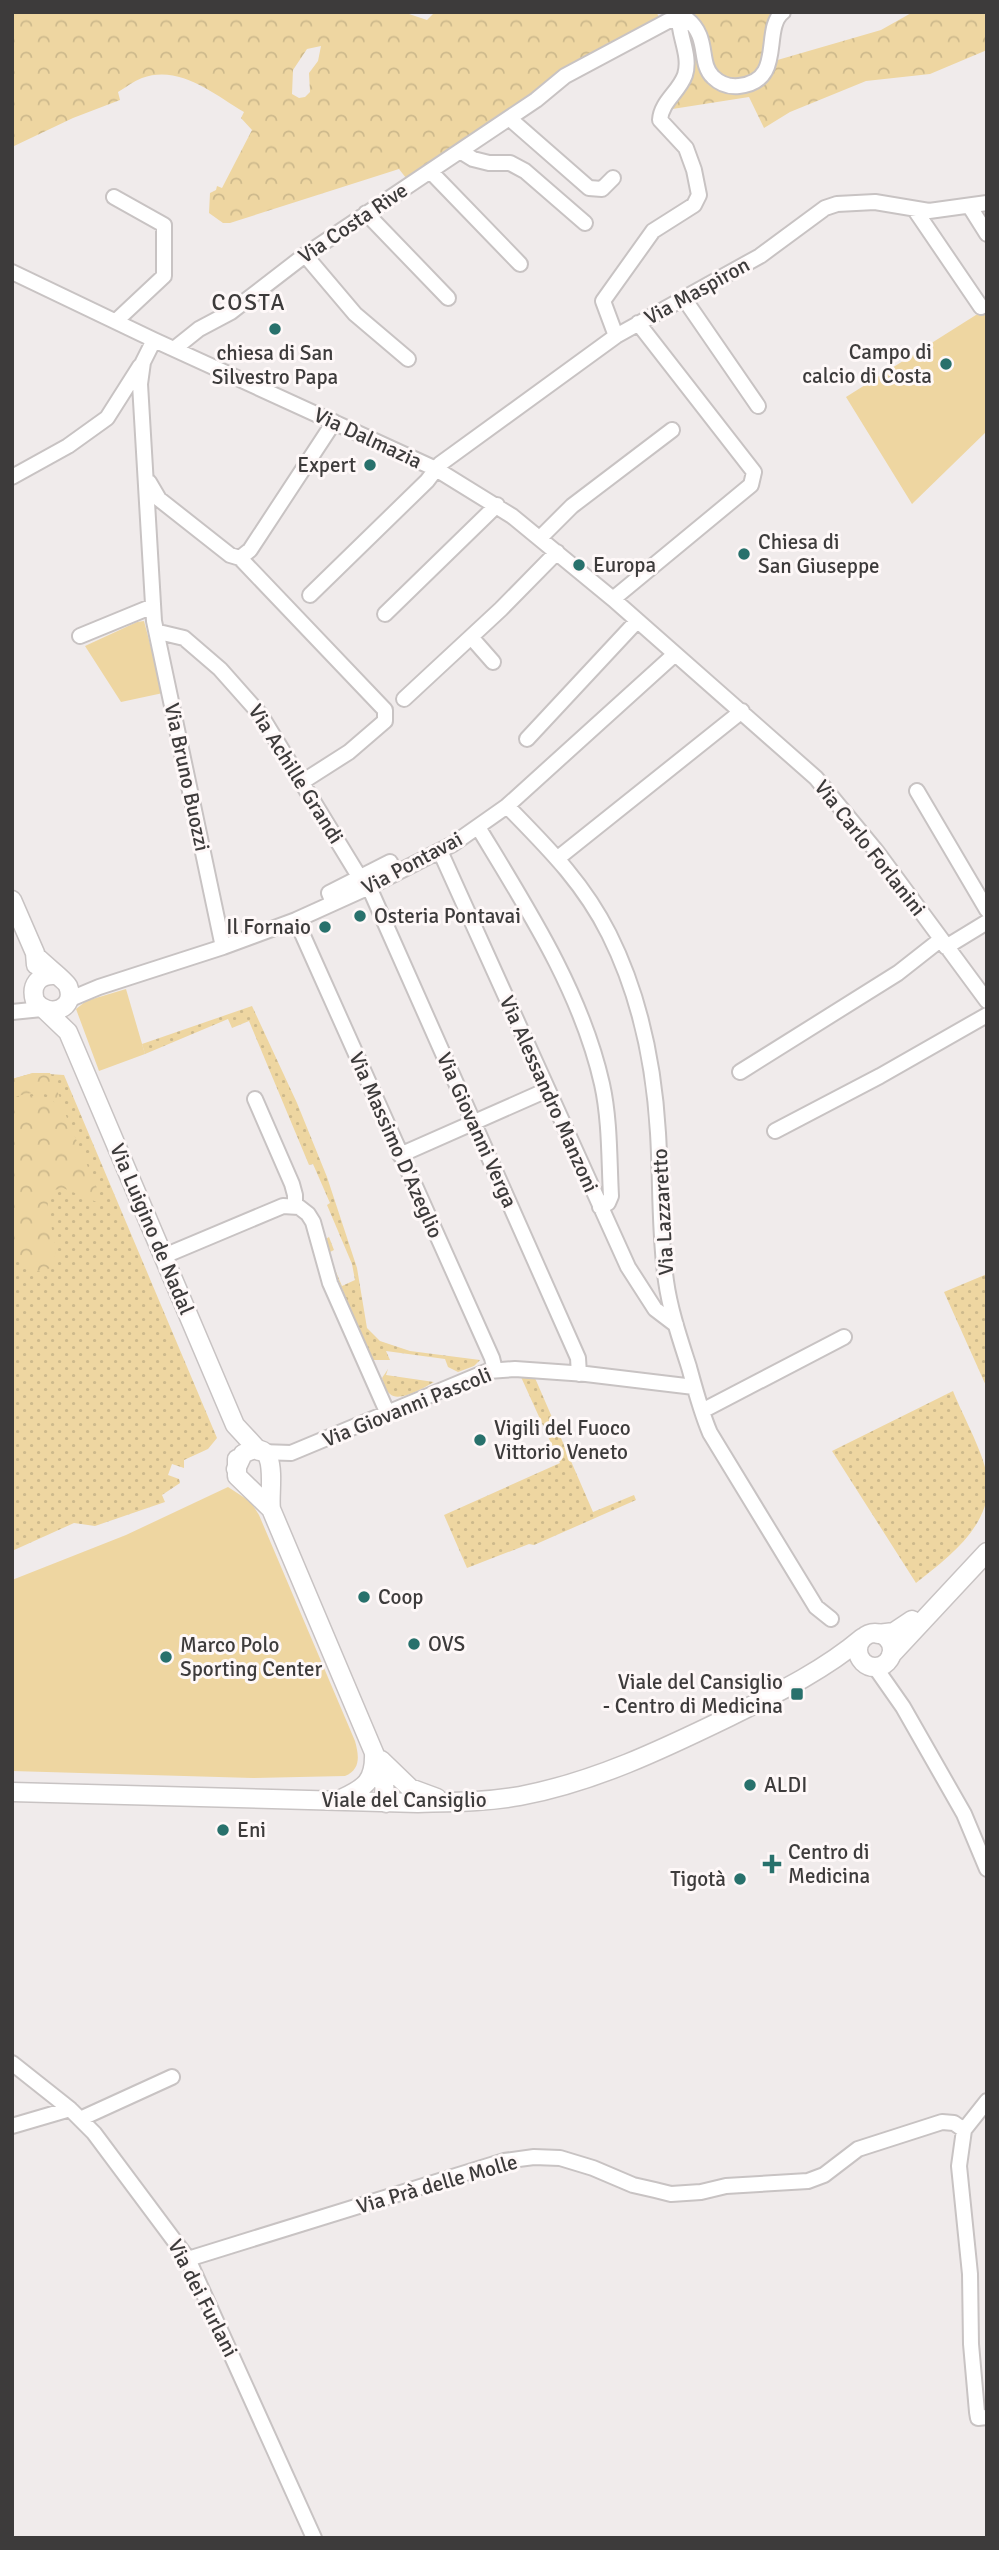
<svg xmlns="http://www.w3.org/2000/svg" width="999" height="2550" font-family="Signika,sans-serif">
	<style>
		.grass { fill: url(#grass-dots) }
		.forest { fill: url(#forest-crowns); fill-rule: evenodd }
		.park { fill: #eed6a1 }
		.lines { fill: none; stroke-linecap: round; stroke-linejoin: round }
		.minor-casing { stroke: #c8c3c3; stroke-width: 18 }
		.major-casing { stroke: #c8c3c3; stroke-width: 21 }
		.minor { stroke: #fff; stroke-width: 14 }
		.major { stroke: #fff; stroke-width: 18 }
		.poi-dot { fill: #28716c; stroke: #fef8f8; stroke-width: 2.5 }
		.labels { text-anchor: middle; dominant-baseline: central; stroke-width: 6; stroke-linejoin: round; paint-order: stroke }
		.street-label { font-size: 21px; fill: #3d3b3b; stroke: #fef8f8 }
		.poi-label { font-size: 21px; fill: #3d3b3b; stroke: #fef8f8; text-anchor: start }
		.neighbourhood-label { font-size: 23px; letter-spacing: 2px; fill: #3d3b3b; stroke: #fef8f8 }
	</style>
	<defs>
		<pattern id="grass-dots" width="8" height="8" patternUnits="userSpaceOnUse" patternTransform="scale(1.75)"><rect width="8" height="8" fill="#eed6a1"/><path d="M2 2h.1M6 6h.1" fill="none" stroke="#cdb98c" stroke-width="1.8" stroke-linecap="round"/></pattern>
		<pattern id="forest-crowns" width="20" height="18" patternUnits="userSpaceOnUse" patternTransform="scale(1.75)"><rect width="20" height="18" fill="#eed6a1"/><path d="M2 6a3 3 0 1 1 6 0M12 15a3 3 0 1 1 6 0" fill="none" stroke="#cdb98c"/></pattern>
	</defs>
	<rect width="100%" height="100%" fill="#f0ebeb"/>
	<path class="grass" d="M252,1006l45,97 30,74 30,91 10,60 13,13 30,10 70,9 -6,6 -16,6 -10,-5 -3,-8 -59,-8 4,9h-18l-47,-112 -1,-8 5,-3 5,13 -6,3 14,33 13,-6 -3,-16 -25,-59 3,-2 -17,-39 -4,1 -60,-144 -17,7 -4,-9 -83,35 -3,-10z
		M33,1073l31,2 153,363 -9,11 -24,11v8l-12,-4 -4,11 11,4 1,4 -18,12 3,7 -70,24 -21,-3 -62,28v-472z
		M987,1274v114l-43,-96z
		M388,1369l-2,6 48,7c-9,5 -35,21 -44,12 -4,-3 -6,-11 -8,-16z
		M521,1377l14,1 58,134 41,-17 2,5 -102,45 -5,-1 -62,24 -23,-53 116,-52z
		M953,1391c9,23 28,57 33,80 12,50 -36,85 -70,112l-84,-132z"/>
	<path class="forest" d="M12,12h391l24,8 8,-8h221l6,9 -152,89 -104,68 -7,-9 -169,54h-7l-14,-10 1,-20 6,-3 1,-4 5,2 30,-58 -11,-12 3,-6c-30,-18 -65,-48 -102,-34 -8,3 -16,9 -24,14l2,8 -47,18 -61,29zM321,46l-3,15 -9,12 1,19 -5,5 -6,1 -7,-4 1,-24 14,-21z
		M690,12h85c-4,22 -5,63 -32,68 -7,1 -16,-1 -23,-1z
		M913,12h74v38l-57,24 -64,7 -76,31 -26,16 -15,-31 -83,13 18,-26 -1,-53 5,-1 4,4 7,17 35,39 40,-29 107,-31z
		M33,1073h17l12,30c-16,-13 -31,-12 -50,-5v-19z
		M33,1096l19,4 12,11 38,89 -3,3 -36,-15 -13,3c-9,24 13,51 2,76l-10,5 -13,-3 -17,-16v-151z"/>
	<path class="park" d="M987,308v123l-75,73 -66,-107z
		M144,621l19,72 -42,9 -36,-56 52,-24z
		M126,989l19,65 -46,17 -23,-62 10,-8z
		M228,1487l23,15 8,13 96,226c4,15 6,28 -10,35l-92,2 -241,-7v-191l114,-45z"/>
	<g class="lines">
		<g class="minor-casing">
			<path id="minor" d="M509,118l80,70 13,1 11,-11
				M460,151l13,8 16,4h21l15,8 60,52
				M430,171l90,93
				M114,197l50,28v51l-48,45
				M970,207l17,27
				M915,210l66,97
				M366,213l82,85
				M305,255l50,59 53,45
				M12,272l142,68 282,129 76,47 101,83 203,179 61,74 110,149
				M685,300l73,106
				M616,336l-13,-35 50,-70 41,-26 5,-10 -5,-25 -8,-22 -26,-28c1,-18 19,-28 25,-45 6,-19 -6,-38 -6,-57
				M154,340l-11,22 -3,22 14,237 69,326
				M174,349l25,-20 32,-17 74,-57 231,-155 29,-24 103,-55 19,-2c23,18 11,44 26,58 7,7 16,10 26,9 47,-5 22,-57 44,-74
				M12,477l56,-31 39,-28 33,-52
				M149,482l10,17 71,56 10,3 145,152v11l-36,31 -47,30
				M540,538l32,-32 100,-76
				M240,558l10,-8 84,-128
				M310,595l117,-114 13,-17 176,-128 144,-80 65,-48 12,-4 38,-2 54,9 58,-8
				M613,599l138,-114 3,-13 -116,-149
				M385,614l112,-109
				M157,634l6,-1 21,5 36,31 40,45 100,164
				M80,636l73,-30
				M471,637l22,25
				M404,699l97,-90 56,-57
				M527,739l110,-118
				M917,791l70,119
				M507,806c40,41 76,76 102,128 30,60 45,131 49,199 3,49 1,99 8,148 4,29 14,58 23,86 6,22 12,45 21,66l106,174 15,12
				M478,827c49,81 103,164 124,257 8,36 7,75 9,112l-3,7 -8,4
				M440,851l188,416 27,42 21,16
				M558,858l184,-147
				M369,887l209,471 1,16
				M333,903l-4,-10 61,-31 5,12
				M296,920l196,438 3,12
				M946,947l41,-25
				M68,1000l31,-13 124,-40 73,-27 73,-33 84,-43 54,-38 168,-152
				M12,1012l30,-3
				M740,1072l158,-99 42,-33
				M255,1099l37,85 3,11v11
				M775,1131l105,-55 107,-61
				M400,1155l147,-65
				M164,1256l119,-50 16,1 9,7 5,8 17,61 58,131
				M702,1411l142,-74
				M261,1452l30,1 197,-82 27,-2 71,5 108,13
				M875,1667l28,40 61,107 23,55
				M12,2063l58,46 24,24 94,126 126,279
				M987,2101l-23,29 -5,36 11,108 1,70 6,68 1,6 9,-1
				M80,2119l92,-42
				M12,2126l58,-17
				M188,2259l316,-98 30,-4 26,1 33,10 40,17 22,5 16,4 30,-2 25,-6 82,-5 16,-6 34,-26 84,-27 12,1 10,7"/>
		</g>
		<g class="major-casing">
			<path id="major" d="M12,900l23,53 1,12
				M36,956c7,8 30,25 32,30 9,22 -19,34 -33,15 -5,-16 4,-27 20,-26
				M45,1010l23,22 167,393 24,26
				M237,1459v17l34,33
				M236,1469l7,-15c39,-21 25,38 28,55l112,265 3,29
				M858 1650a17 17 0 1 1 34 0a17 17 0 1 1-34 0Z
				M878,1634l16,-2 18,-12
				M891,1655l96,-103
				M381,1760l29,28 27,10
				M12,1792l406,11c34,-1 68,-1 102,-7 74,-14 141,-46 209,-79 46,-23 94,-46 133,-79
				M341,1799c24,-11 34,-18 33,-46"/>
		</g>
		<use href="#minor" class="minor"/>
		<use href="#major" class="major"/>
	</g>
	<g class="poi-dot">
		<circle cx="275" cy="329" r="7"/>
		<circle cx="946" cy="364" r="7"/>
		<circle cx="370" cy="465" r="7"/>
		<circle cx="744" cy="554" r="7"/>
		<circle cx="579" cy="565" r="7"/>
		<circle cx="360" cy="916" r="7"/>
		<circle cx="325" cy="927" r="7"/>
		<circle cx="480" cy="1440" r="7"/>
		<circle cx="364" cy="1597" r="7"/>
		<circle cx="414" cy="1644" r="7"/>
		<circle cx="166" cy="1657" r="7"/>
		<rect x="790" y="1687" width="14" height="14" rx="3.5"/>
		<circle cx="750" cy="1785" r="7"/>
		<circle cx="223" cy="1830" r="7"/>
		<path d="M768.5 1853.5h7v7h7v7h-7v7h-7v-7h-7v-7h7z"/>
		<circle cx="740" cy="1879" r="7"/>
	</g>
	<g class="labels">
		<g class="street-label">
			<text transform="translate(353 223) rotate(-34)">Via Costa Rive</text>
			<text transform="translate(697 291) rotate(-29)">Via Maspiron</text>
			<text transform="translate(368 438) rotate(25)">Via Dalmazia</text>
			<text transform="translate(296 774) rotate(58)">Via Achille Grandi</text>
			<text transform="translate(187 777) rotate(78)">Via Bruno Buozzi</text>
			<text transform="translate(870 848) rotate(52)">Via Carlo Forlanini</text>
			<text transform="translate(412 863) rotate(-28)">Via Pontavai</text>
			<text transform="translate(549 1094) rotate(66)">Via Alessandro Manzoni</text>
			<text transform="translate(477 1130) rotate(66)">Via Giovanni Verga</text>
			<text transform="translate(396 1145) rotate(66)">Via Massimo D'Azeglio</text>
			<text transform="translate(663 1212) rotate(-93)">Via Lazzaretto</text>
			<text transform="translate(152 1229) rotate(67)">Via Luigino de Nadal</text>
			<text transform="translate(407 1407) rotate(-22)">Via Giovanni Pascoli</text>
			<text x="404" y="1800">Viale del Cansiglio</text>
			<text transform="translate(437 2184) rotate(-16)">Via Prà delle Molle</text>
			<text transform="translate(203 2298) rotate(63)">Via dei Furlani</text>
		</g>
		<g class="poi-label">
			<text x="932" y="352" text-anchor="end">Campo di<tspan x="932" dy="24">calcio di Costa</tspan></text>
			<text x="275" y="353" text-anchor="middle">chiesa di San<tspan x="275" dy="24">Silvestro Papa</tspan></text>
			<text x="356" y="465" text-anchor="end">Expert</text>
			<text x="758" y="542">Chiesa di<tspan x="758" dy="24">San Giuseppe</tspan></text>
			<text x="593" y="565">Europa</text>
			<text x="374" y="916">Osteria Pontavai</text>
			<text x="311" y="927" text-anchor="end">Il Fornaio</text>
			<text x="494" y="1428">Vigili del Fuoco<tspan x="494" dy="24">Vittorio Veneto</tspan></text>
			<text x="378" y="1597">Coop</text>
			<text x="428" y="1644">OVS</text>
			<text x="180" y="1645">Marco Polo<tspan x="180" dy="24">Sporting Center</tspan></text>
			<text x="783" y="1682" text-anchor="end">Viale del Cansiglio<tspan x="783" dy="24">- Centro di Medicina</tspan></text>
			<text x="764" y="1785">ALDI</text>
			<text x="237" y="1830">Eni</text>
			<text x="788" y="1852">Centro di<tspan x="788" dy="24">Medicina</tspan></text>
			<text x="726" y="1879" text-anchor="end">Tigotà</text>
		</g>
		<g class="neighbourhood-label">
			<text x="249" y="302">COSTA</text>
		</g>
	</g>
	<rect width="999" height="2550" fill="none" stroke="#3d3b3b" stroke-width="28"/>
</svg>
